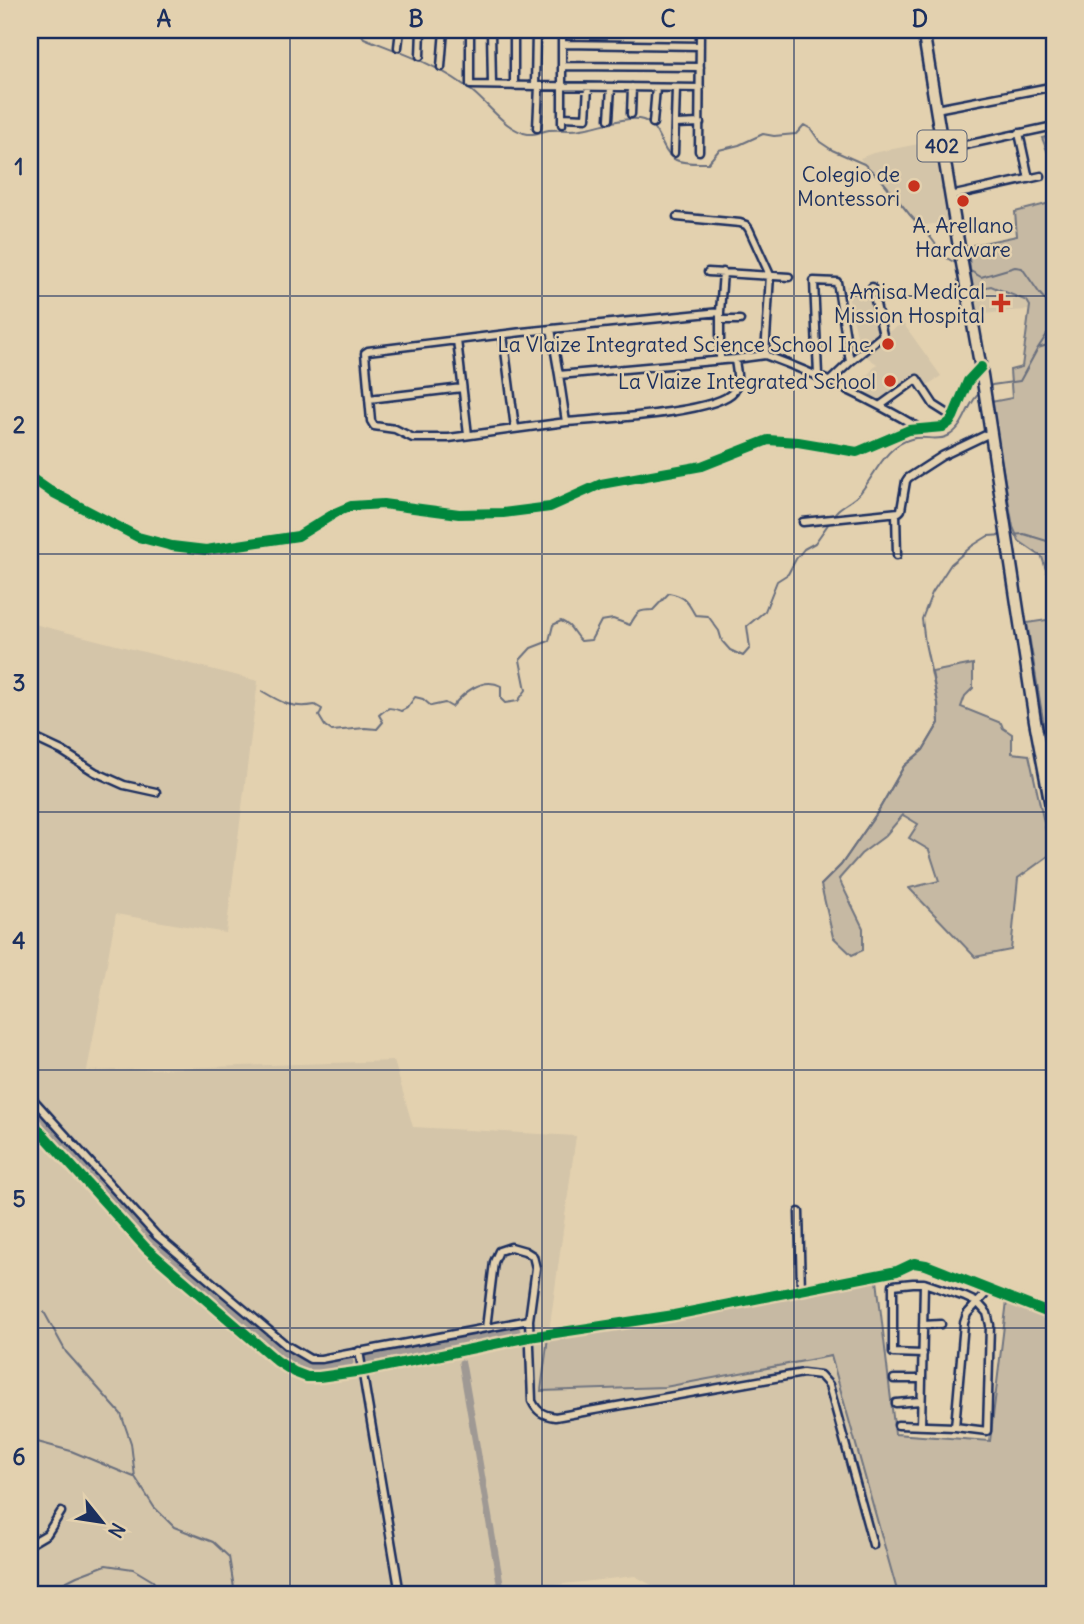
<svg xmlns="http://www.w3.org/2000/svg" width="1084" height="1624" font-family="Delius,sans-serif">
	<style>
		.built { fill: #d4c5a9 }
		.green { fill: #c6b9a3; stroke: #707480; stroke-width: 2 }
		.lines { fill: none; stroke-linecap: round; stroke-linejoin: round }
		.stream { stroke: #6a6f7e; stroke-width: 2 }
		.canal { stroke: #9f9994; stroke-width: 7 }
		.street-casing { stroke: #1b2f5e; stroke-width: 11 }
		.primary-casing { stroke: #1b2f5e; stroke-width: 15 }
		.street { stroke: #e3d1af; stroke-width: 6 }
		.primary { stroke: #e3d1af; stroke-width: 10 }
		.cycleway-casing { stroke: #e3d1af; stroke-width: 15 }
		.cycleway { stroke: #00873e; stroke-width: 10 }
		.grid { fill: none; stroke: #1b2f5e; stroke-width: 2; stroke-opacity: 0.55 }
		.poi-dot { fill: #c8321e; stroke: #e3d1af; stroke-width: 2.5 }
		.labels { text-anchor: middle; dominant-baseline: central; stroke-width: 5; stroke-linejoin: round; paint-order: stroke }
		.shield { fill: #e3d1af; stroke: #576076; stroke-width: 2 }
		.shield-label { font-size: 19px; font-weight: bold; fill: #1b2f5e }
		.poi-label { font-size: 21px; fill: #1b2f5e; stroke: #e3d1af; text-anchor: end }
		.neatline { fill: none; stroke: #1b2f5e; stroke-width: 2.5 }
		.grid-label { font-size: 23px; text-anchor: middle; font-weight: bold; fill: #1b2f5e }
	</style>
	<rect width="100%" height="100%" fill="#e3d1af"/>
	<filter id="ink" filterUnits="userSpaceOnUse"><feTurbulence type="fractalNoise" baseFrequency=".0143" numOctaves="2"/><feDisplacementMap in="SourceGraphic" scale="14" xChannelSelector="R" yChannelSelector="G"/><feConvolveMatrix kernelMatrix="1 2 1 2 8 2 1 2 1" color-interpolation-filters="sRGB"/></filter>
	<g filter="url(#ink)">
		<path class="built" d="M933,141l14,81 -27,4 -39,-47 -17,-15 -4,-6 13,-5z
			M846,286l26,1 11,48 20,-12 38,53 -18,12 -5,-8 -37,25 -28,-13 24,-28 -16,-11z
			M991,286l36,15 3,9 -20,1 -34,4 -4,-25z
			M30,623l228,58 -32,252 -110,-19 -29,157 307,-10 19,66 163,9 -35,255 124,-4 166,-31 67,238h-230l-33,-18 -133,15v3h-472z"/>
		<path class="green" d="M1054,135v33l-12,-30z
			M1054,202v69l-5,10 5,7v277l-7,8 -5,-16 -23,-16 -6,-14 -22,-125 21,-4 -2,-28 12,-3 8,-61 -3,-5 -36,-15 -19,4 -4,-44 49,-10 -2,-24z
			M1053,619l1,2v120l-8,-3 -19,-115z
			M973,664v24l-8,8 -4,11 40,16 2,5 9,6v19l17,2 22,99 -33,24 -7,72 -36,7 -66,-69 30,-7 -10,-31 -20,-12 9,-14 -15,-9 -18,21 -24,18 -22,25 24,49v22l-11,5 -19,-18 -12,-52 20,-20 36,-52 27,-47 19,-16 16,-27 -1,-20 -6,-31z
			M877,1280l18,154 95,7 17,-140 47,20v273h-156l-67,-238 -166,31 -124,4 7,-54 162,-24z"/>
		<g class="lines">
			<path class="stream" d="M359,30l5,8c38,15 78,28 109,54 17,14 33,38 55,42 7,1 14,-3 21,-4 10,-1 21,1 32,-1 17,-2 46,-14 62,-9 18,6 17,33 33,40 9,4 22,3 32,3l11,-13 20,-5 24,-11 11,2 22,-2 8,-9 7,4 9,13 12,8 32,14 17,15 29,36 21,23 14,19 14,8
				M967,269l14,8 34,-10 7,1 18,26 14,16
				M1038,348l13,-20 3,-10
				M988,388l4,-3 28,-4 18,-33 16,-5
				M832,518c5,-12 20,-15 28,-25 16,-19 25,-47 51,-54 13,-4 25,3 37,-3 18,-9 19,-34 32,-43
				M1010,535l14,-1 23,7 7,-4
				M262,691c20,12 30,18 53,14l7,4 -3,7 6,10 7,5 33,-3 12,1 6,-7 -4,-7c10,-9 10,-8 22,-4l6,-3 8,-11 8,2 8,7 14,-3 7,4c11,-14 31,-31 49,-21v13l4,4 13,-2 8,-11 -6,-30 11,-12 18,-7 4,-16 8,-4c12,5 11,12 20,20l10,-1 10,-19 12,-2 17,6c7,-13 8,-15 23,-15l16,-17c16,3 18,8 26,22l13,1 11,15 3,10 8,9 13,6 7,-8 -3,-22 18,-15 12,-30 11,-7 8,-15 8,-10 11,-6 14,-20
				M821,885l20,-20 36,-52 27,-47 19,-16 16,-27 -1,-20 -13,-60 -3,-24 10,-26 19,-29 21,-18 16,-10 16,-1
				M44,1312l22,40 55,62 10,29 4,34 19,30 20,20 39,15 16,15 6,37
				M30,1440l41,11 63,26
				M46,1594l3,-4 28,-14 29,-11 27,4 20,12 8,13"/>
			<path class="canal" d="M30,1107l122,134 130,111c29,20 34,16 68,10
				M365,1359l152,-28
				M462,1363l40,231"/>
			<g class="street-casing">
				<path id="street" d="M470,30v55l230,3
					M491,30l1,55
					M514,30v56
					M923,32l111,1 5,-3
					M563,44l137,2
					M398,47l2,-17
					M420,56l1,-26
					M563,66l137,1
					M441,67l3,-37
					M535,86l1,-56
					M936,109l114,-22
					M631,114l1,-27
					M562,117l24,1 2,-31
					M609,119l2,-32
					M653,123l3,-35
					M562,124v-94
					M676,124l24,-1
					M537,128l2,-42
					M1019,133l10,46
					M942,150l112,-24
					M699,151l1,-121
					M674,153l2,-65
					M950,196l91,-20
					M677,217l63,6 6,2 3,4 21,46 -5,80c54,20 105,44 154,73
					M708,272l81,5
					M720,320h20
					M551,329l8,46
					M503,335l12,93
					M457,340l11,95
					M735,359c1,11 5,23 -1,32 -17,23 -137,28 -168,31l-7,-47 176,-16 30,-4
					M720,360v-48l3,-40
					M818,375l-4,-94 23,1 13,80
					M830,381l20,-19 33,-27 -11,-48
					M369,399l93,-11
					M881,405l36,-26 17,26 19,12
					M566,422l-117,16h-36l-18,-9 -21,-3 -3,-5 -6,-68 3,-2 154,-19 198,-20
					M30,477l20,14 88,46 34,9 34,4 92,-14 39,-24 14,-6 32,-2 76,10 44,-1 47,-6 51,-23 101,-18 66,-26 30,2 59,10 52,-22 34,-3 7,-5 3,-5 15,-36 13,-14
					M896,513l1,42
					M803,522l96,-10 2,-2 5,-29 2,-3 34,-22 48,-23
					M30,736l32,15 33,21 29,13 32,7
					M30,1096l126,139 130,110 24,14h11l208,-39
					M30,1120l116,128 131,113 17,11 13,5h12l44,-6 166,-34 145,-22 223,-44 17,-8 12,2 128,50
					M799,1212l2,78
					M923,1325l18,-1
					M486,1328l8,-66 5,-11 12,-4 14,4 8,5 3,12 -7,52 3,81c5,11 11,14 23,16l248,-44 17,2 9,10 44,160
					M359,1351l41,243
					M894,1379h27
					M896,1403l24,-2
					M898,1425l57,2 32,4 3,-106 -3,-12 -9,-10 -13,-6 -41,-14h-11l-20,2v68l30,1
					M921,1426l3,-143
					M955,1427l9,-104 3,-9 23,-25
					M30,1544l17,-10 14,-22"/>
			</g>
			<g class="primary-casing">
				<path id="primary" d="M923,30l35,211 24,134 53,346 19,101"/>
			</g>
			<use href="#street" class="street"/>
			<use href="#primary" class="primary"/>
			<g class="cycleway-casing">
				<path id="cycleway" d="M30,477l20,14 88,46 34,9 34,4 92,-14 39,-24 14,-6 32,-2 76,10 44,-1 47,-6 51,-23 101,-18 66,-26 30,2 59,10 52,-22 34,-3 7,-5 3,-5 15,-36 13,-14
					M30,1120l116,128 131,113 17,11 13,5h12l44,-6 166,-34 145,-22 223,-44 17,-8 12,2 128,50"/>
			</g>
			<use href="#cycleway" class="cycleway"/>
		</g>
	</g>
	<path class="grid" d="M290,30v1564M542,30v1564M794,30v1564M30,296h1024M30,554h1024M30,812h1024M30,1070h1024M30,1328h1024"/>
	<g class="poi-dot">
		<circle cx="914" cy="186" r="7"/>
		<circle cx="963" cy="201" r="7"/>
		<path d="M997.5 292.5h7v7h7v7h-7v7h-7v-7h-7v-7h7z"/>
		<circle cx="888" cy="344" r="7"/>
		<circle cx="890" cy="381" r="7"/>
	</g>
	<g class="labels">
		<rect class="shield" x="917.5" y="130.5" width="49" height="31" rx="5"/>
		<g class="shield-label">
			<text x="942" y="146">402</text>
		</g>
		<g class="poi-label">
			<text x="900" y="174">Colegio de<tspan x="900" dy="24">Montessori</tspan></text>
			<text x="963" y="225" text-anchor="middle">A. Arellano<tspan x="963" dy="24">Hardware</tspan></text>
			<text x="985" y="291">Amisa Medical<tspan x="985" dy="24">Mission Hospital</tspan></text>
			<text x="874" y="344">La Vlaize Integrated Science School Inc.</text>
			<text x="876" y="381">La Vlaize Integrated School</text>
		</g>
	</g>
	<rect width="1084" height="1624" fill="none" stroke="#e3d1af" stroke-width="77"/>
	<g transform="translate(102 1522) rotate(120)" stroke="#e3d1af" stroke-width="5" paint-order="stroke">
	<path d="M0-5L12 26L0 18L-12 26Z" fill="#1b2f5e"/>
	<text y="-10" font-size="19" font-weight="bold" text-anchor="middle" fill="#1b2f5e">N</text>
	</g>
	<rect x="38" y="38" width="1008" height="1548" class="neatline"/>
	<g class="grid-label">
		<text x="164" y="27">A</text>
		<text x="416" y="27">B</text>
		<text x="668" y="27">C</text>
		<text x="920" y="27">D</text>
		<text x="19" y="175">1</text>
		<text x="19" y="433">2</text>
		<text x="19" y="691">3</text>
		<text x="19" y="949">4</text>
		<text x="19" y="1207">5</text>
		<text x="19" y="1465">6</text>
	</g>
</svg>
